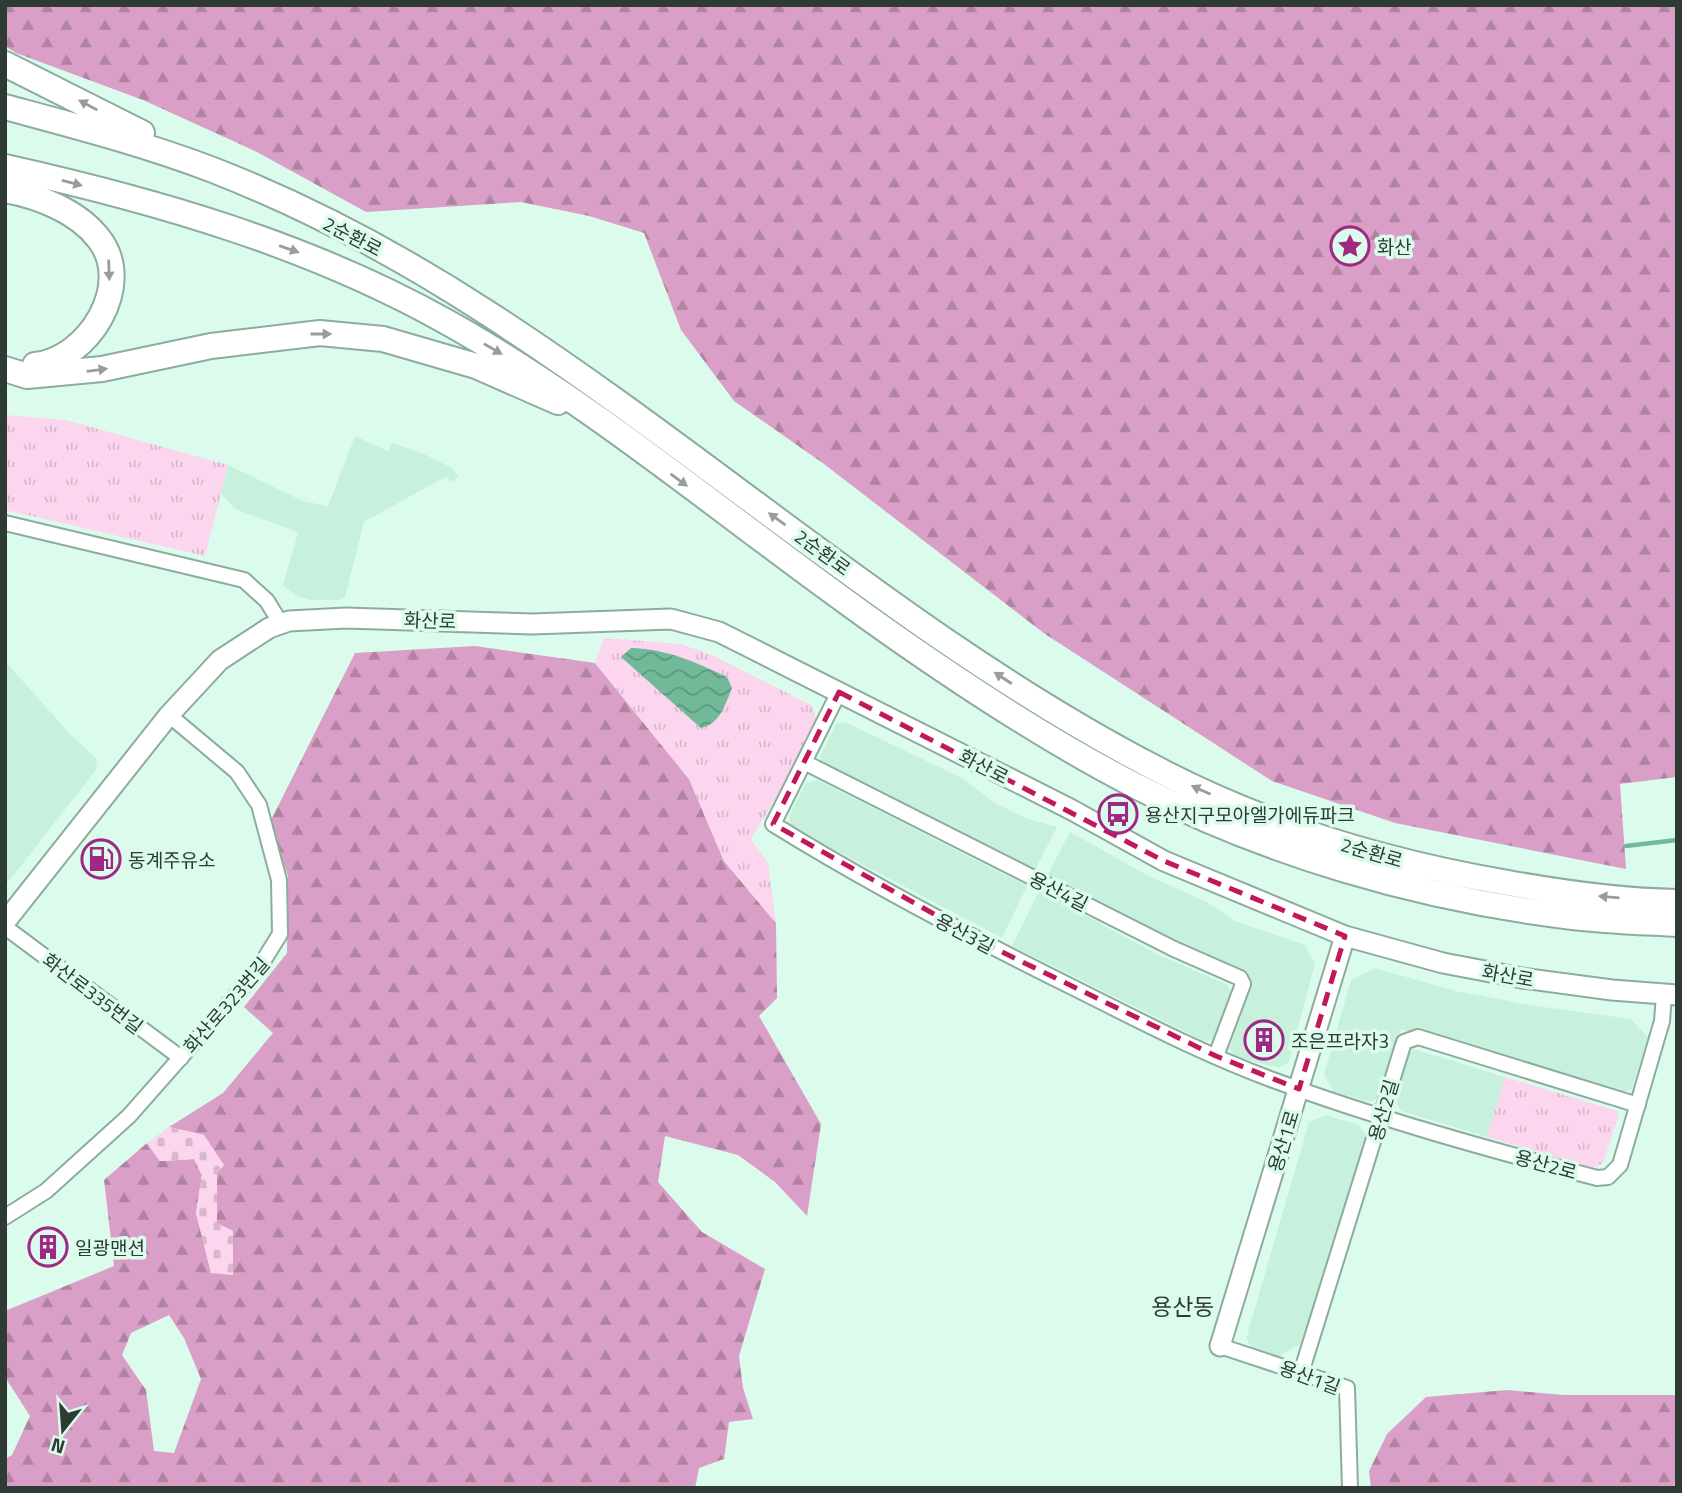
<svg xmlns="http://www.w3.org/2000/svg" width="1682" height="1493" font-family="'Titillium Web','Noto Sans KR',sans-serif">
	<style>
		.built { fill: #c8f1dd }
		.forest { fill: url(#forest-firs); fill-rule: evenodd }
		.cemetery { fill: url(#cemetery-stones) }
		.park { fill: url(#park-tufts) }
		.water { fill: url(#water-waves) }
		.lines { fill: none; stroke-linecap: round; stroke-linejoin: round }
		.stream { stroke: #71b999; stroke-width: 4.5 }
		.street-casing { stroke: #8dac9d; stroke-width: 18 }
		.secondary-casing { stroke: #8dac9d; stroke-width: 23 }
		.highway-casing { stroke: #8dac9d; stroke-width: 28 }
		.street { stroke: #fff; stroke-width: 14 }
		.secondary { stroke: #fff; stroke-width: 19 }
		.highway { stroke: #fff; stroke-width: 24 }
		.oneway { fill: #969d9a }
		.marked { fill: none; stroke: #c2185b; stroke-width: 5; stroke-dasharray: 14 9; stroke-linejoin: round }
		.labels { text-anchor: middle; dominant-baseline: central; stroke-width: 7; stroke-linejoin: round; paint-order: stroke }
		.street-label { font-size: 19px; fill: #2e3b35; stroke: #dbfcec }
		.poi-label { font-size: 19px; fill: #2e3b35; stroke: #dbfcec; text-anchor: start }
		.quarter-label { font-size: 23px; fill: #2e3b35; stroke: #dbfcec }
	</style>
	<defs>
		<pattern id="forest-firs" width="22" height="20" patternUnits="userSpaceOnUse" patternTransform="scale(1.75)"><rect width="22" height="20" fill="#da9fc7"/><path d="M5 1l3.5 6h-7zM16 11l3.5 6h-7z" fill="#b183a2"/></pattern>
		<pattern id="cemetery-stones" width="16" height="16" patternUnits="userSpaceOnUse" patternTransform="scale(1.75)"><rect width="16" height="16" fill="#fcd5ee"/><path d="M2 7V4a2 2 0 0 1 4 0v3zM10 15v-3a2 2 0 0 1 4 0v3z" fill="#d8b8cd"/></pattern>
		<pattern id="park-tufts" width="24" height="20" patternUnits="userSpaceOnUse" patternTransform="scale(1.75)"><rect width="24" height="20" fill="#fcd5ee"/><path d="M3 7l-1-3M5 7V3M7 7l1-3M15 17l-1-3M17 17v-4M19 17l1-3" fill="none" stroke="#d8b8cd"/></pattern>
		<pattern id="water-waves" width="16" height="10" patternUnits="userSpaceOnUse" patternTransform="scale(1.75)"><rect width="16" height="10" fill="#71b999"/><path d="M0 5q4-4 8 0t8 0" fill="none" stroke="#5d987e"/></pattern>
	</defs>
	<rect width="100%" height="100%" fill="#dbfcec"/>
	<path class="built" d="M355,436l33,15 4,-8 32,11 28,14 7,9 -9,5 -3,-6 -83,46 -19,75 -5,3h-29l-15,-4 -13,-11 15,-53 -63,-23 -14,-15 7,-29 75,36 25,5z
		M5,661l63,71 29,27 -1,11 -91,116z
		M845,722l119,57 31,24 30,15 32,9 -22,43 -212,-103 -3,-11 16,-32z
		M818,780l209,106 -25,52 -211,-111 -2,-11 17,-33z
		M1070,832l79,44 60,27 26,18 70,24 10,19 -26,98 -10,6 -45,-12 -4,-8 21,-64 -4,-9 -70,-29 -130,-70z
		M1039,891l120,64 69,30 4,13 -19,42 -9,1 -192,-95z
		M1375,968l81,23 73,14 102,14 17,18 -16,52 -12,5 -219,-65 -22,70 -9,3 -36,-10 -10,-17 27,-95z
		M1414,1049l91,28 -18,60 -86,-26 -8,-14 13,-43z
		M1326,1115l32,10 8,10 -64,208 -23,13 -27,-8 -6,-9 63,-217z"/>
	<path class="forest" d="M5,5h1672v772l-57,7 6,85 -231,-46 -123,-42 -227,-147 -221,-170 -90,-63 -53,-71 -37,-97 -55,-17 -68,-14 -155,10 -109,-60 -114,-52 -127,-47 -11,-7z
		M475,646l120,17 94,116 35,82 52,62 1,75 -18,18 62,108 -14,92 -32,-34 -37,-27 -73,-19 -7,46 44,50 63,37 -26,87 4,32 10,31 -24,3 -5,37 -25,9 -4,20h-690v-29l7,-4 18,-39 -25,-39v-66l109,-45 -10,-86 43,-37 13,18 34,-2 8,16 -6,38 15,59 6,-49v-49l-13,-39 -35,-8 54,-34 50,-60 -29,-26 43,-54 1,-77 -18,-54 85,-169zM169,1315l15,23 17,41 -27,74 -20,-2 -8,-61 -24,-35 9,-22z
		M1507,1390l57,5h113v93h-306l-2,-17 18,-37 39,-37z"/>
	<path class="cemetery" d="M169,1127l35,8 20,30 -7,9v49l16,8v44l-22,-2 -15,-60 6,-38 -8,-16 -34,2 -13,-18z"/>
	<path class="park" d="M5,415l61,5 162,45 -23,91 -200,-46z
		M604,638l77,6 31,11 99,50 5,13 -26,56 -39,65 17,24 8,60 -52,-62 -35,-82 -94,-116z
		M1505,1077l112,34 2,3 -16,49 -10,5 -106,-31z"/>
	<path class="water" d="M631,648c36,1 64,14 96,29l5,11c-7,17 -12,36 -31,40l-80,-71z"/>
	<g class="lines">
		<path class="stream" d="M1626,846l51,-6"/>
		<g class="street-casing">
			<path id="street" d="M5,523l239,57 23,21 14,23
				M839,692l-66,132c98,61 200,114 303,165 64,32 129,66 197,91 106,39 215,69 324,98l11,-1 12,-12 42,-144 2,-26
				M804,762l370,187 66,29 3,6 -27,72
				M5,927l176,131
				M5,1217l41,-26 83,-75 128,-145 23,-37 -1,-54 -20,-75 -22,-33 -68,-57
				M1220,1346l127,42 3,100
				M1301,1373l103,-331 14,-5 220,68"/>
		</g>
		<g class="secondary-casing">
			<path id="secondary" d="M5,922l164,-207 51,-55 49,-32 20,-7 57,-3 186,6 139,-5 48,13 38,19 315,159 92,51 181,75 98,27 79,15 90,12 65,5
				M1220,1346l125,-410"/>
		</g>
		<g class="highway-casing">
			<path id="highway" d="M5,64l137,69
				M5,107c70,19 140,37 208,63 95,37 190,88 276,144 224,145 425,328 662,452 111,59 234,96 357,117 55,10 113,18 169,19
				M5,167c152,34 304,78 440,154 144,80 273,189 407,285 90,65 185,129 284,180 131,68 283,112 429,130 37,5 75,6 112,8
				M5,190c33,6 73,21 94,49 36,46 -11,121 -64,126
				M5,369l22,7 75,-7 109,-23 109,-13 63,6 93,27 82,36"/>
		</g>
		<use href="#street" class="street"/>
		<use href="#secondary" class="secondary"/>
		<use href="#highway" class="highway"/>
	</g>
	<defs><path id="oneway-solid" d="M-6-.8H1V-3.2L6.5 0L1 3.2V.8H-6Z" transform="scale(1.75)"/></defs>
	<g class="oneway">
		<use href="#oneway-solid" transform="translate(88 105) rotate(-152)"/>
		<use href="#oneway-solid" transform="translate(72 183) rotate(15)"/>
		<use href="#oneway-solid" transform="translate(289 249) rotate(19)"/>
		<use href="#oneway-solid" transform="translate(109 270) rotate(88)"/>
		<use href="#oneway-solid" transform="translate(321 334)"/>
		<use href="#oneway-solid" transform="translate(493 349) rotate(30)"/>
		<use href="#oneway-solid" transform="translate(97 370) rotate(-7)"/>
		<use href="#oneway-solid" transform="translate(679 480) rotate(36)"/>
		<use href="#oneway-solid" transform="translate(777 519) rotate(-144)"/>
		<use href="#oneway-solid" transform="translate(1003 678) rotate(-147)"/>
		<use href="#oneway-solid" transform="translate(1201 790) rotate(-156)"/>
		<use href="#oneway-solid" transform="translate(1609 897) rotate(-175)"/>
	</g>
	<path class="marked" d="M839,692l325,169 181,75 -46,153 -83,-33 -214,-104 -229,-128z"/>
	<defs>
		<g id="sight-ring" transform="scale(2.0125)"><circle r="9.5" fill="#dbfcec" stroke="#9e2882" stroke-width="1.5"/><path d="M0-6L1.8-2.2L6-1.7L2.9 1.2L3.7 5.4L0 3.3L-3.7 5.4L-2.9 1.2L-6-1.7L-1.8-2.2Z" fill="#9e2882"/></g>
		<g id="bus-ring" transform="scale(2.0125)"><circle r="9.5" fill="#dbfcec" stroke="#9e2882" stroke-width="1.5"/><path d="M-5-6H5V4H4V6H2V4H-2V6H-4V4H-5ZM-3.5-4V0h7V-4ZM-3.5 1.2v1.5H-2V1.2ZM2 1.2v1.5H3.5V1.2Z" fill="#9e2882"/></g>
		<g id="fuel-ring" transform="scale(2.0125)"><circle r="9.5" fill="#dbfcec" stroke="#9e2882" stroke-width="1.5"/><path d="M-5.5-6h7V0h2V4h1.3V-2.5L3-4.5l.8-.8L6-3V5H2.5V1h-1V6h-7ZM-4.2-4.7v3.2H.2V-4.7Z" fill="#9e2882"/></g>
		<g id="building-ring" transform="scale(2.0125)"><circle r="9.5" fill="#dbfcec" stroke="#9e2882" stroke-width="1.5"/><path d="M-4-6H4V6H1V3H-1V6H-4ZM-2.5-4.3h1.7v1.8h-1.7ZM.8-4.3h1.7v1.8H.8ZM-2.5-1h1.7V.8h-1.7ZM.8-1h1.7V.8H.8Z" fill="#9e2882"/></g>
	</defs>
	<g fill-rule="evenodd">
		<use href="#sight-ring" x="1350" y="246"/>
		<use href="#bus-ring" x="1118" y="814"/>
		<use href="#fuel-ring" x="101" y="859"/>
		<use href="#building-ring" x="1264" y="1040"/>
		<use href="#building-ring" x="48" y="1247"/>
	</g>
	<g class="labels">
		<g class="street-label">
			<text transform="translate(353 236) rotate(27)">2순환로</text>
			<text transform="translate(823 552) rotate(36)">2순환로</text>
			<text transform="translate(430 620) rotate(2)">화산로</text>
			<text transform="translate(984 766) rotate(27)">화산로</text>
			<text transform="translate(1372 852) rotate(16)">2순환로</text>
			<text transform="translate(1059 891) rotate(27)">용산4길</text>
			<text transform="translate(965 933) rotate(28)">용산3길</text>
			<text transform="translate(1508 975) rotate(10)">화산로</text>
			<text transform="translate(93 993) rotate(37)">화산로335번길</text>
			<text transform="translate(226 1005) rotate(-49)">화산로323번길</text>
			<text transform="translate(1383 1110) rotate(-74)">용산2길</text>
			<text transform="translate(1283 1141) rotate(-73)">용산1로</text>
			<text transform="translate(1546 1164) rotate(15)">용산2로</text>
			<text transform="translate(1310 1377) rotate(20)">용산1길</text>
		</g>
		<g class="poi-label">
			<text x="1377" y="246">화산</text>
			<text x="1145" y="814">용산지구모아엘가에듀파크</text>
			<text x="128" y="859">동계주유소</text>
			<text x="1291" y="1040">조은프라자3</text>
			<text x="75" y="1247">일광맨션</text>
		</g>
		<g class="quarter-label">
			<text x="1183" y="1306">용산동</text>
		</g>
	</g>
	<rect width="1682" height="1493" fill="none" stroke="#2e3b35" stroke-width="14"/>
	<g transform="translate(63 1430) rotate(197)" stroke="#dbfcec" stroke-width="5" paint-order="stroke">
	<path d="M0-5L12 26L0 18L-12 26Z" fill="#2e3b35"/>
	<text y="-10" font-size="19" font-weight="bold" text-anchor="middle" fill="#2e3b35">N</text>
	</g>
</svg>
